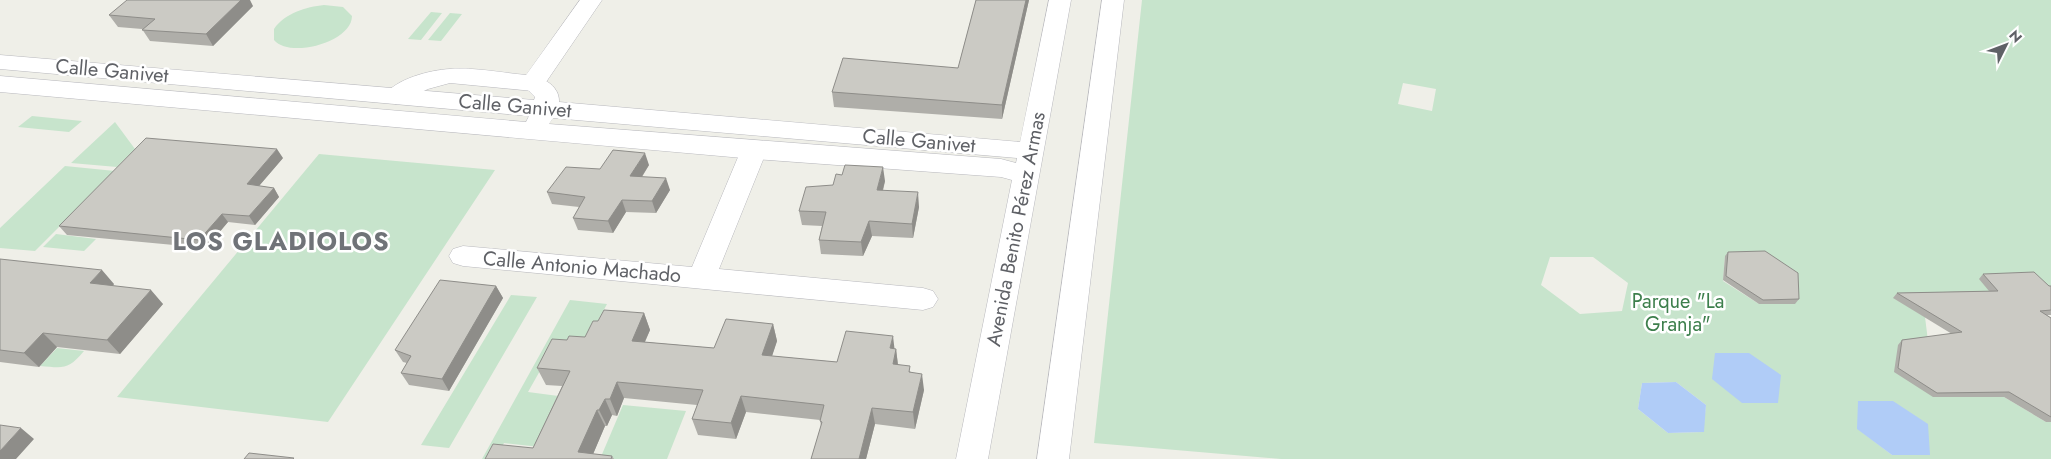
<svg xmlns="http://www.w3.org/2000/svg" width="2051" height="459" font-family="Jost,sans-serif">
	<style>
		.green { fill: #c7e4cc; fill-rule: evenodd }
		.water { fill: #b0ccf7 }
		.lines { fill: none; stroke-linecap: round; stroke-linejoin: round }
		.minor-casing { stroke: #b8b8bd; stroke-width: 1 }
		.tertiary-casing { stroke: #b8b8bd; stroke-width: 1 }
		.minor { fill: #fff; fill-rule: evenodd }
		.tertiary { fill: #fff; fill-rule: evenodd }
		.wall { fill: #afaea9 }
		.shaded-wall { fill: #8e8d89 }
		.building { fill: #cbcac4; stroke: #8e8d89 }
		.labels { text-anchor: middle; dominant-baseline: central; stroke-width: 5; stroke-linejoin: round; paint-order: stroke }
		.street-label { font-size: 20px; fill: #5f6166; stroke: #fff }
		.park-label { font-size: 20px; fill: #3d7f4c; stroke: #fff }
		.district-label { font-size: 25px; font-weight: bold; letter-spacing: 1px; fill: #707378; stroke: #fff }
	</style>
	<rect width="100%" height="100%" fill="#efefe8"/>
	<path class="green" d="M1142,0h909v291l-58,5 -99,2 31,19 3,24 76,56 42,25h5v37h-770l-187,-16zM1403,83l33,6 -4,22 -34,-7zM1725,256l34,48 -36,-23zM1550,257h43l35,26 -6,28 -42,3 -39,-29zM1676,382l30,23 -3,27 -35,1 -30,-24 4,-26zM1858,429l71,26h-37z
		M324,5l19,2 9,9c0,26 -62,43 -78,24v-11c11,-16 32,-22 50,-24z
		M431,12l11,1 -21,27 -13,-1z
		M450,13l12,1 -21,27 -13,-1z
		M32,116l50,5 -13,11 -51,-5z
		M115,122l20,27 -18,18 -46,-4z
		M319,154l176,16 -167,252 -211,-25z
		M65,166l50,5 -80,80 -35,-3v-20z
		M56,234l40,5 -12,12 -41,-4z
		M511,295l26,2 -88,151 -28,-3z
		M570,300l37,4 -24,45 -29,-3 -26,46 38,5 -26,50 -36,-4 -9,16h-13z
		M57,348l27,3c-16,19 -20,17 -44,15z
		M623,405l63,6 -19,48h-67z"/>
	<path class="water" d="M1715,353h34l32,22 -3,28h-36l-30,-24z
		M1676,382l30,23 -2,27 -36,1 -30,-24 4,-26z
		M1858,401h35l35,23 2,31h-38l-35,-26z"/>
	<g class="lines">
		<g class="minor-casing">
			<path id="minor" d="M580,0h22l-60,88 -9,3 -83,-8 -22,6 -32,15 -9,-3 -3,-5c11,-17 46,-26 66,-27 23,-2 53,4 76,6z
				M754,141l9,3 4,6 -48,119 204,19 10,3 5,8 -5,8 -10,3 -460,-44 -10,-3 -4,-7 4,-7 10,-3 229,21 49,-117 4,-6z"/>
		</g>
		<g class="tertiary-casing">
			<path id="tertiary" d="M1049,0h22l-83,459h-32l56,-279 -11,-3 -247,-18 -754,-67v-16l526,46 3,-6 -529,-47v-14l534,45 1,-3 -14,-14 3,-5c16,-4 36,7 35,24l461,40zM553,118l464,40 -1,5 -15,-4 -452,-35z
				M1102,0h22l-55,459h-32z"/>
		</g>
		<use href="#minor" class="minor"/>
		<use href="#tertiary" class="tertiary"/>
	</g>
	<path class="wall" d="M976,0h53l-27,119 -168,-12 -2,-15 126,-24z
		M253,6l-40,40 -63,-5 -8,-12 -24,-2 -9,-12z
		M283,158l-24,28 15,2 5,9 -24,28 -27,-3 -22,26 -139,-13 -8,-9z
		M649,165l-7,12 28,13 -14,23 -30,-1 -13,21 -35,-3 -5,-12 6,-11 -27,-3 -5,-12 53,-23z
		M885,181l-2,10 36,16 -6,31 -41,-2 -9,20 -42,-2 -2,-14 3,-14 -20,-1 -3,-14z
		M1728,252l71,47 -4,5h-36l-36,-24 2,-24z
		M0,259l114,25 -1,2 50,18 -43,50 -63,-7 -18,20 -39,-5z
		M1983,274l68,12v29h-4l4,3v104h-5l-42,-25h-71l-39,-25 4,-27 4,-5 50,-6 -59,-36 4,-5 92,-2 -10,-12z
		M496,286l7,12 -54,93 -40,-6 -8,-12 6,-10 -4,-1 -8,-12z
		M644,313l6,17 -5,12 69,6 59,-24 4,17 -5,15 65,6 57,-13h2l2,15 13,8 13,18 -9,39 -40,-5 -9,35h-55l10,-33 -1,-6 -74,-8 -10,27 -38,-4 -6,-16 5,-14 -73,-7 -7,18 -5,-1 -5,11h-2l-12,28 19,2 2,3h-129l48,-11 29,-62 -16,-1 -9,-17 30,-28 18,-3 13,-16z"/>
	<path class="shaded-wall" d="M241,0h9l3,6 -40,40 -7,-12z
		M1026,0h3l-27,119v-14z
		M277,149l6,9 -30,35 -6,-9z
		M645,153l4,12 -15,24 -4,-13z
		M883,167l2,14 -6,23 -2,-14z
		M666,178l4,12 -14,23 -4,-12z
		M274,188l5,9 -24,28 -6,-9z
		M918,192l1,15 -6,31 -1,-14z
		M622,200l4,12 -13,21 -5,-12z
		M222,214l6,8 -22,26 -7,-8z
		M869,221l3,15 -9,20 -2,-14z
		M102,270l12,14 -12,13 -12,-14z
		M496,286l7,12 -54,93 -7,-12z
		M151,290l12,14 -43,50 -13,-14z
		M644,313l6,17 -12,27 -6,-16z
		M773,324l4,17 -10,30 -5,-16z
		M43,333l14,14 -18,20 -15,-14z
		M893,336l2,17 -5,-5z
		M896,349l2,17 -5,-2z
		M922,374l2,16 -9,39 -2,-17z
		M617,382l7,16 -7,18 -7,-17z
		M741,396l5,16 -10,27 -5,-16z
		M605,399l7,16 -5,11 -8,-16z
		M872,408l3,16 -9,35h-7z
		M597,410l8,16 -14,33 -13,-7z
		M21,428l13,11 -18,20h-16v-8z"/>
	<path class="building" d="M127,0h114l-35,34 -64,-4 13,-11 -46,-4z
		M976,0h50l-24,105 -170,-13 11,-34 115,10z
		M146,138l131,11 -30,35 27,4 -25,28 -27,-2 -23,26 -140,-14z
		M613,150l32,3 -15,23 36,2 -14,23 -30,-1 -14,21 -35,-3 12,-21 -38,-5 19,-25 34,2z
		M845,165l38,2 -6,23 41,2 -6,32 -43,-3 -8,21 -42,-2 7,-28 -27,-1 7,-24 27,-2 3,-11 6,1z
		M1765,251l33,22 1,26 -36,1 -37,-24 2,-24z
		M0,259l102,11 -12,13 61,7 -44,50 -64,-7 -19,20 -24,-3z
		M2034,272l15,14h2v24l-11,1 11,7v99l-42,-25 -72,1 -39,-25 4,-28 60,-8 -65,-39 101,-2 -15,-17z
		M440,280l56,6 -54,93 -41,-6 10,-17 -16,-6z
		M604,310l40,3 -12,28 82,7 12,-29 47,5 -11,31 75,7 9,-31 47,5 -3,12 6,1 -3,15 17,2 -1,6 13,2 -9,38 -41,-4 -13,51h-48l11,-37 -2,-1 4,-16 -83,-9 -10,27 -39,-4 11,-29 -86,-8 -7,17h-5l-6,11h-2l-19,42 34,4 -1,3h-126l8,-15 40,4 37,-77 -33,-3 15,-29 15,1 2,-4 16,1 8,-16h5z
		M0,425l21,3 -21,23z
		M249,453l45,5 -1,1h-49z"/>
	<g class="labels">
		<g class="street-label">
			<text transform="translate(112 71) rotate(5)">Calle Ganivet</text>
			<text transform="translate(515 106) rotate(5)">Calle Ganivet</text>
			<text transform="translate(919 141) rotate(5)">Calle Ganivet</text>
			<text transform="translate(1016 229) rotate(-79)">Avenida Benito Pérez Armas</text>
			<text transform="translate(582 267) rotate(5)">Calle Antonio Machado</text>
		</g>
		<g class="park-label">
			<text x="1678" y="301">Parque "La<tspan x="1678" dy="23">Granja"</tspan></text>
		</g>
		<g class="district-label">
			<text x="281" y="241">LOS GLADIOLOS</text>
		</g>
	</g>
	<g transform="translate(2006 45) rotate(48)" stroke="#ffffff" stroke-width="4" paint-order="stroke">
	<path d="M0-4L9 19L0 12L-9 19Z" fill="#5f6166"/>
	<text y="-8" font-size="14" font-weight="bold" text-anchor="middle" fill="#5f6166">N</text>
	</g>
</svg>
